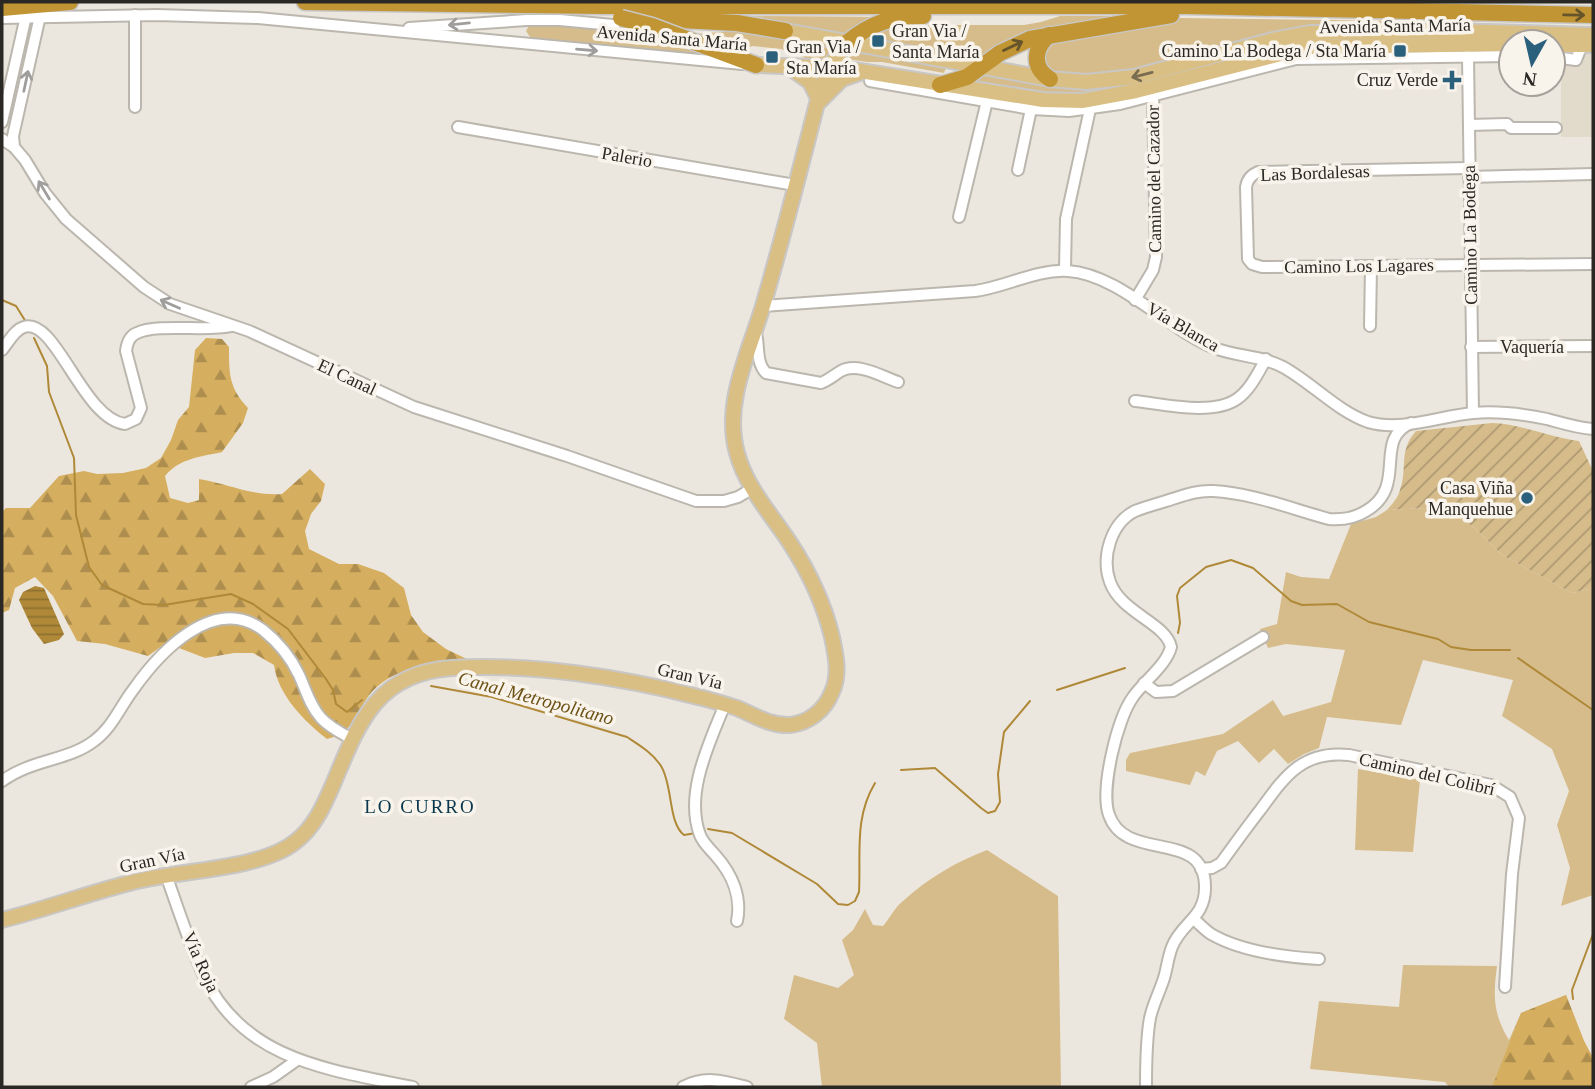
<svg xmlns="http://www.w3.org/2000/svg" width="1595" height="1089" font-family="'Times New Roman',serif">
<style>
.built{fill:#e2dacb}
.green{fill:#d6bc8b}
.forest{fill:url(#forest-firs)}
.garden{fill:url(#garden-furrows)}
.water{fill:url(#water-rules)}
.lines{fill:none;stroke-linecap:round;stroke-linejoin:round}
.stream{stroke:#af8938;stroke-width:2}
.minor-casing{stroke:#bbb7ae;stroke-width:14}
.major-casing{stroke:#c8c7c6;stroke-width:18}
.highway-casing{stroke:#c8c7c6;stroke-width:19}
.minor{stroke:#fff;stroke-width:10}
.major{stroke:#dabf85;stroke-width:14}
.highway{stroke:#c19534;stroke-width:16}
.highway-bridge-casing{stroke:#c8c7c6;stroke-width:19;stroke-linecap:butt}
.highway-bridge{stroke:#c19534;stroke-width:16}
.oneway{stroke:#66542a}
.oneway2{stroke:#9f9e9c}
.oneway3{stroke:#796c50}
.poi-dot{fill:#2b607c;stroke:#f9f4eb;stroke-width:2.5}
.labels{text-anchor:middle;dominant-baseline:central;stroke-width:7;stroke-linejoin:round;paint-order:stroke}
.street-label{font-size:18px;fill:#2a2824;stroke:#f9f4eb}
.poi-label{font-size:18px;fill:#2a2824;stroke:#f9f4eb;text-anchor:end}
.water-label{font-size:19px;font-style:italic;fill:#6c5115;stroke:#f9f4eb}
.neighbourhood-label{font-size:19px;letter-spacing:2px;fill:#0b384d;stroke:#f9f4eb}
</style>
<defs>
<pattern id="forest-firs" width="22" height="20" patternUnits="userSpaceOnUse" patternTransform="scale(1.75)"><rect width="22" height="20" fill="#d5ae5f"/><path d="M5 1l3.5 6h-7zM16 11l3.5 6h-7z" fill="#ad8e4e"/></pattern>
<pattern id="garden-furrows" width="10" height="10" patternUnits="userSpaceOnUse" patternTransform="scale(1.75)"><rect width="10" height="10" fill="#d6bc8b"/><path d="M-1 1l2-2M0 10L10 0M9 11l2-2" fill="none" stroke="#ae9971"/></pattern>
<pattern id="water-rules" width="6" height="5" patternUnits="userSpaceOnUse" patternTransform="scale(1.75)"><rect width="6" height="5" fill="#af8938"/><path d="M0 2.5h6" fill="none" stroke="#8f702f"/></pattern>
</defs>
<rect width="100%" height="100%" fill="#ece7de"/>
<path class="built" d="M1593,53v84h-32v-51l2,-31z"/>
<g class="green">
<path d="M745,16l139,1 -38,20 -101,-18z"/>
<path d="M1060,16h70l-151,46 -114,-26 38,-11h121l17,-3z"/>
<path d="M1179,18l221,3 2,6 -77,1 -219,50 -57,-5 -8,-22 6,-8 114,-24z"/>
<path d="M530,24h31l48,6 40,2 64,27 -69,-10 -112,-9 -6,-9z"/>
<path d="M736,31l104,12 -13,18 -19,-2 -27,-10 -28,-3 -15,4 -45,-16z"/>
<path d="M1350,39l-271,59 -113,-14 18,-12 80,14 228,-44z"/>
<path d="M860,48l87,17 -3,8 -62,-11h-15l-20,-3z"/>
<path d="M1427,508l27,6 21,14 27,27 70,38 21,-5v307l-32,11 9,-38 -13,-43 12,-34 -17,-42 -50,-33 11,-36 -90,-20 -22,65 -74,-8 -8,31 -15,6 -16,10 -14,-15 -15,14 -21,-22 -21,10 -12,25 -9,-5 -6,14 -64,-14v-11l4,-7 93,-19 50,-34 10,16 48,-14 14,-52 -59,-6 -18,4 -8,-19 17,-5 9,-52 15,5 28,2 22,-55 25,-7 11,-7z"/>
<path d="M1358,769l62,11 -7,72 -58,-2z"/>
<path d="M987,850l71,46 3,191h-239l-5,-44 -33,-24 10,-44 44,13 16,-13 -12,-35 11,-10 12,-21 8,16 10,1c7,-8 12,-19 20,-25 25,-23 53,-39 84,-51z"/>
<path d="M1403,965l94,1c-4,30 -4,48 12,74l12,-27 45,-18 18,46 9,17v29h-144l-4,-5 -135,-13 9,-68 80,6z"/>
</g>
<g class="forest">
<path d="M206,338l16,1 7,8c0,27 0,41 19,61l-5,15 -21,29c-22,5 -42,6 -57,24l5,22 18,5 11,-3v-21c31,5 51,17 83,15l28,-25 15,15 -4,17 -10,13 -6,17 4,18 30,15h19l26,9 20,15 7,27 12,17 23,17 25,12c-31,4 -68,3 -93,25 -23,19 -17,44 -51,53 -23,-18 -49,-44 -53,-74l-21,-12h-19l-29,5 -39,-15 -18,13 -43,-12 -28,-3 -24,-45 -18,-19 -20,11 -6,22 -7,3v-101l4,-4h24l29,-32 25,-5 13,3 26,-1 23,-5 15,-10 10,-18 7,-20 11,-13 6,-57z"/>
<path d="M1566,995l18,46 9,17v29h-101l29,-74z"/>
</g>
<path class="garden" d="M1492,423c30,1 57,14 87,18l14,30v117l-21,5 -70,-38 -27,-27 -21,-14 -27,-6 -40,2c5,-6 11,-12 13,-20 8,-23 -2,-39 16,-59z"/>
<path class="water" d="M35,586l9,2 20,46 -5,6 -15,4 -12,-16 -13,-28 4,-8z"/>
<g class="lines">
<g class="stream">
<path d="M2,300l14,6 10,16"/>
<path d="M34,338l13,28 2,26 25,66 2,57 13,52 13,18 41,19 21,1 67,-11 22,10 35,25 38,50 7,11 3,14 11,8 15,-12"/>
<path d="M1178,633l2,-10 -3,-27 3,-8 26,-21 25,-7 22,8 38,33 11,4 35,-1 32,18 69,17 13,8 20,3h39"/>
<path d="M1518,658l75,52"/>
<path d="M431,686l61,11 135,40c12,8 26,16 34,29 12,19 7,57 23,69l12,-2"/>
<path d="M1057,690l68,-22"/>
<path d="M901,770l34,-2 46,40 7,5 7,-2 5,-9 -2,-28 6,-42 26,-31"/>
<path d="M708,829l24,4 85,51 21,20 10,1 7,-4 4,-9c2,-39 -5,-74 16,-109"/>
<path d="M1573,999l-1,-9 21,-56"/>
</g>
<defs>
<g id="minor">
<path d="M135,15v92"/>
<path d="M2,18l155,-3 101,3 484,46"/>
<path d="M409,28l118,-8h33l74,7"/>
<path d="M1468,56l5,357"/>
<path d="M1553,57l23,3 6,-15"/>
<path d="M870,81l161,28 38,2 51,-7 176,-45 215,-3"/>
<path d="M2,122l24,-106"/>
<path d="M1469,125l38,-1 4,4h45"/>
<path d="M458,127l337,58"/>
<path d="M2,139l12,8 11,13 20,33 21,26 78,68 26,17 79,27 165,76 153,49 129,45h28l14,-4 15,-9"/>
<path d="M14,147l-1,-11 27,-120"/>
<path d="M1469,168l-211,4c-7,3 -11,8 -12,15l2,72 4,5 10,3 331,-3"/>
<path d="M1018,170l13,-61"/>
<path d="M1469,177l124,-3"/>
<path d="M959,217l28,-116"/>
<path d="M1065,270l1,-51 24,-110"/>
<path d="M1135,300l18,-30 3,-13 -3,-162"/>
<path d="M763,306l212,-15c31,-4 61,-22 93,-20 50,3 99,57 144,76 23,10 49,8 71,20 29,16 54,44 85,55 33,10 72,-6 105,-9 24,-2 50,1 74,6 15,4 30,9 46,10"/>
<path d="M1370,326l1,-59"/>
<path d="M755,329c5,15 0,33 11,44l55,10c8,-3 13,-8 20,-12 16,-9 40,5 57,11"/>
<path d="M1471,347l122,-1"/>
<path d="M2,350c6,-7 12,-20 22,-23 32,-10 58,91 101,97l11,-5 5,-11 -15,-57c1,-8 3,-15 11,-18 21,-10 69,-1 95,-7"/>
<path d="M1135,401c28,3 78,15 102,-2 13,-9 21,-26 29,-40"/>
<path d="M1144,683l12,9 17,-1 90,-54"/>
<path d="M725,704c-15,38 -41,89 -25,131 3,8 10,14 16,21 16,18 26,41 21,65"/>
<path d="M2,781c30,-22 66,-20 92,-40 18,-13 26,-34 39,-51 26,-37 81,-97 130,-60 15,12 28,28 36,45 7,15 11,31 22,43 8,9 20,15 31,21"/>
<path d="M1201,869l11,-1 9,-5c13,-18 26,-36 40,-54 24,-33 42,-59 88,-54l142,30 19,12 9,21 -7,56 -7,113"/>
<path d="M166,875c12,33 23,69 38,101 40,85 127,94 209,111"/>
<path d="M1194,919c5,5 11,11 17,15 31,18 73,23 108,25"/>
<path d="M251,1087l22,-10 24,-17"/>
<path d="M683,1087c22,-12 41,-6 64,0"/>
<path d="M1146,1087c0,-22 0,-47 4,-69 3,-14 10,-27 14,-40 3,-10 4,-21 8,-31 9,-24 33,-29 33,-59 1,-61 -79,-24 -96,-73 -9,-25 8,-96 24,-118 11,-16 33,-31 38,-50 -5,-24 -50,-34 -61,-65 -9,-25 1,-59 25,-71 10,-4 21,-7 31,-10 16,-5 31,-11 47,-10 39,2 79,18 116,28 13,1 26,-1 37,-8 43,-25 6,-71 45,-88"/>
</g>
<g id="major">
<path d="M785,31l265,48 36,3 48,-5 139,-37 37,-7 140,-2 143,4"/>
<path d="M1553,45h40"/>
<path d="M756,65l85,3 202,32 39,1 54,-10 172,-44 203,-3"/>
<path d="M789,67l21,15 8,16"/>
<path d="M819,102l23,-23 20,-7"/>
<path d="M2,920c44,-11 87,-27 131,-38 46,-12 127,-12 162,-40 20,-15 29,-37 39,-60 25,-60 43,-109 118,-114 79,-5 169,9 246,29 13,3 26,7 39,11 17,7 33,18 53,17 19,-2 35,-15 42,-33 8,-17 4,-36 0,-55 -8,-33 -23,-65 -42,-94 -19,-29 -44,-56 -53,-90 -14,-49 12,-101 26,-147 21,-72 39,-145 58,-218l8,-21 19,-25"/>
</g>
<g id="highway">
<path d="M305,2l298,4h584l406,9"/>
<path d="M2,8l68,-6"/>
<path d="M644,14l18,5 75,4 48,8"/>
<path d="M1049,35c-15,13 -18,32 1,44"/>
<path d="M848,42c23,-19 45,-26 75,-26"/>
<path d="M697,43l59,22"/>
<path d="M940,85l27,-8 33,-24 30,-14 141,-24"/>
</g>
</defs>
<use href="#minor" class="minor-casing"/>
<use href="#major" class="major-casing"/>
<use href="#highway" class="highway-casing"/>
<use href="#minor" class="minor"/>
<use href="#major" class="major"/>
<use href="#highway" class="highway"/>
<defs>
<path id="highway-bridge" d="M621,18l31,8 45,17"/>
</defs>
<use href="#highway-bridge" class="highway-bridge-casing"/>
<use href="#highway-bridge" class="highway-bridge"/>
</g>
<defs><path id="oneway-shaft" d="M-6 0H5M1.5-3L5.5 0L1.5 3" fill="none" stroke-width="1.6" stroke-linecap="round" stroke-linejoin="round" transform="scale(1.75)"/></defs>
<g class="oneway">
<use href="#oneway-shaft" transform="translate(1574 15) rotate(1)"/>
<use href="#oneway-shaft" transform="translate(1013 46) rotate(-25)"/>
</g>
<g class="oneway2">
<use href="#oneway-shaft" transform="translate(459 24) rotate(174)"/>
<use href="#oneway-shaft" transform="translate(587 50) rotate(5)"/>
<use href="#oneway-shaft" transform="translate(26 81) rotate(-78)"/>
<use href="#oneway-shaft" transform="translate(44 190) rotate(-121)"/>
<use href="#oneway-shaft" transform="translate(170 304) rotate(-156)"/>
</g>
<use class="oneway3" href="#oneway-shaft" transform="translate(1142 75) rotate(166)"/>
<g class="poi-dot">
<rect x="871" y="34" width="14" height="14" rx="3.5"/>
<rect x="1393" y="44" width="14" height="14" rx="3.5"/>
<rect x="765" y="50" width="14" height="14" rx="3.5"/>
<path d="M1448.5 69.5h7v7h7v7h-7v7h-7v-7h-7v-7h7z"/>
<circle cx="1527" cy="498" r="7"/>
</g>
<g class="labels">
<g class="street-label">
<text transform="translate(1395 26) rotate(-1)">Avenida Santa María</text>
<text transform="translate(672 38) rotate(5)">Avenida Santa María</text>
<text transform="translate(627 157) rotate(10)">Palerio</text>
<text transform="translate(1315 173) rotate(-2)">Las Bordalesas</text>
<text transform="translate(1154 179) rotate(-91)">Camino del Cazador</text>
<text transform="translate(1470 235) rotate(-91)">Camino La Bodega</text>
<text transform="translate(1359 266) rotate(-1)">Camino Los Lagares</text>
<text transform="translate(1183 327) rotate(30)">Vía Blanca</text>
<text x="1532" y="347">Vaquería</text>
<text transform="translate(347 377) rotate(25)">El Canal</text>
<text transform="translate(690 676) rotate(13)">Gran Vía</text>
<text transform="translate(1427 774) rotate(13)">Camino del Colibrí</text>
<text transform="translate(152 860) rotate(-12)">Gran Vía</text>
<text transform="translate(201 962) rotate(66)">Vía Roja</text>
</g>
<g class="poi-label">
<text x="892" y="31" text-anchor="start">Gran Via /<tspan x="892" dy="21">Santa María</tspan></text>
<text x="786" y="47" text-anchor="start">Gran Via /<tspan x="786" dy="21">Sta María</tspan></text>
<text x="1386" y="51">Camino La Bodega / Sta María</text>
<text x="1438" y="80">Cruz Verde</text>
<text x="1513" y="488">Casa Viña<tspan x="1513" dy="21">Manquehue</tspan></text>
</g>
<g class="water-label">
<text transform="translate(536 698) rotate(15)">Canal Metropolitano</text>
</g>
<g class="neighbourhood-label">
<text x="420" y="806">LO CURRO</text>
</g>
</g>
<rect width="1595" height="1089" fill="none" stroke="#2a2824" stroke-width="7"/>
<g transform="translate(1532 63) rotate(188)"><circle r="33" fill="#f9f4eb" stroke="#a6a29b" stroke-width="2"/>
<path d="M0-5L12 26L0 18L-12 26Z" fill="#2b607c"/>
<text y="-10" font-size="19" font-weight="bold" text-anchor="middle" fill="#2a2824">N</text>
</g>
</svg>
